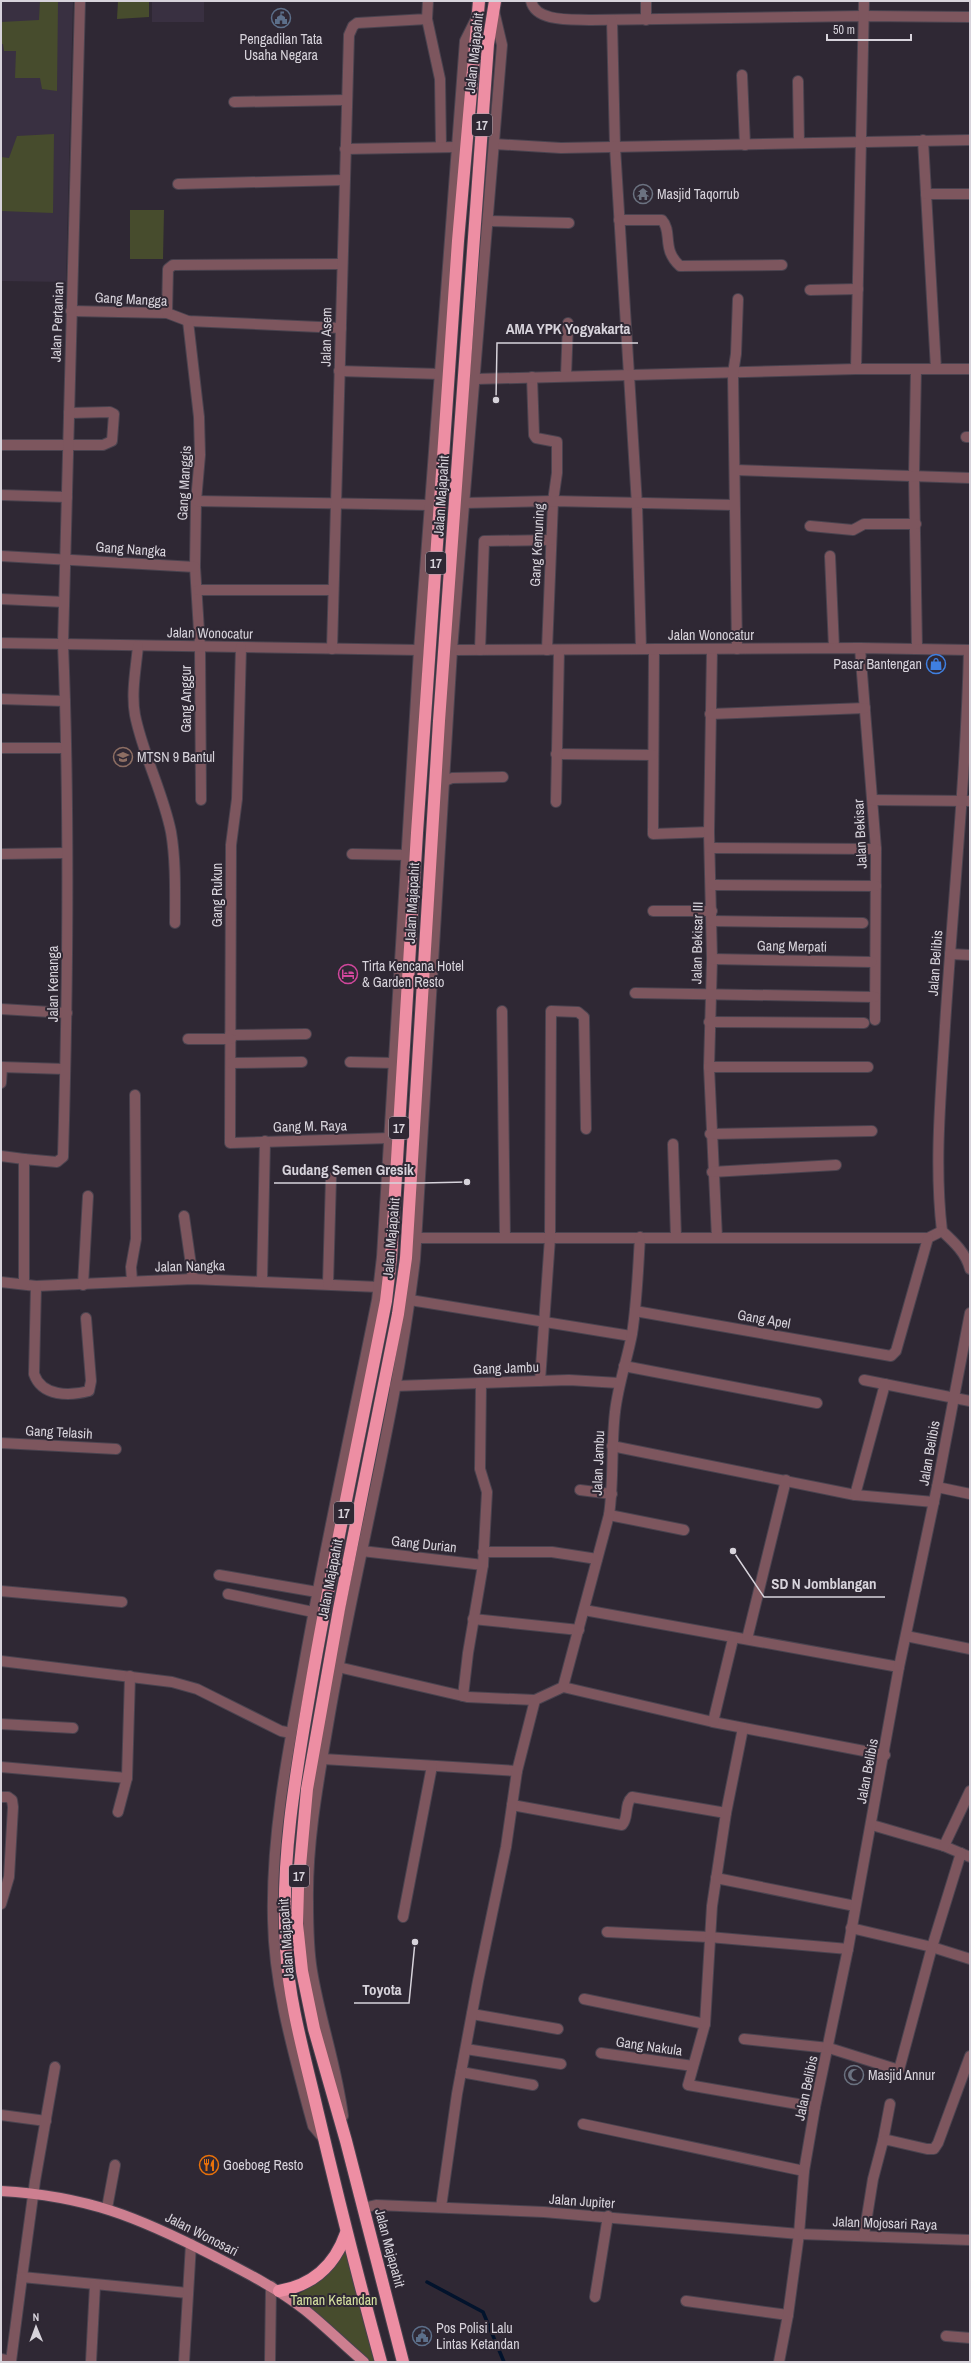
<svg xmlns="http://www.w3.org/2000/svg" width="971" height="2363" font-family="'Archivo Narrow',sans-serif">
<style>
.built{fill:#393041}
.green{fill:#474c2d}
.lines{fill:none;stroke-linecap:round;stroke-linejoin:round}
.stream{stroke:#02132c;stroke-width:3.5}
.minor-casing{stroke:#4a434f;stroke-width:12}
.major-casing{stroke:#4a434f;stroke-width:12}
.highway-casing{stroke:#4a434f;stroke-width:14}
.minor{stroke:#7d565e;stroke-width:10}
.major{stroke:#cd7f90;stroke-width:10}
.highway{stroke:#ed8ea3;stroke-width:12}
.labels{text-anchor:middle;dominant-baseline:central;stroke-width:4;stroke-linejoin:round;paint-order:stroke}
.shield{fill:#2f2834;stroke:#a5a0a9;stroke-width:1}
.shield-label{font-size:13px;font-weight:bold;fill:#d7d3db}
.poi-label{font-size:14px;fill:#d7d3db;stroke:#2f2834;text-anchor:start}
.street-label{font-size:14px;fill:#d7d3db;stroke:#2f2834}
.park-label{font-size:14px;fill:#d5e1a0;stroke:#2f2834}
.leader{fill:none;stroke:#d7d3db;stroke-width:1.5}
.callout-dot{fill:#d7d3db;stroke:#2f2834;stroke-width:1.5}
.callout-label{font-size:15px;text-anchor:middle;font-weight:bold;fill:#d7d3db;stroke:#2f2834;stroke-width:4;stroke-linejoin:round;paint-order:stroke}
</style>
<rect width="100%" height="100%" fill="#2f2834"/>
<g class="built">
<path d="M1,1h72l-7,281 -65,-1z"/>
<rect x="152" y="1" width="52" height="21"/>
</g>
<g class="green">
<path d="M40,1h18l-1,90 -15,-2 -2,-11h-25l1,-27h-12l-1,-7h-2v-22l38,-2z"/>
<path d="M118,1h31v16l-32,2z"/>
<path d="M54,134l-1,79 -52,-2v-54l8,1 8,-22z"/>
<path d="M130,210h34l-1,49h-33z"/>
<path d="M346,2250l30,112h-8l-78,-64c24,-10 41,-28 56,-48z"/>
</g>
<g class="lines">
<path class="stream" d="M427,2282l56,30 21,50"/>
<defs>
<g id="minor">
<path d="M531,1c5,22 43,18 60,19l272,-4 107,1"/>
<path d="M427,19l13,60 1,68"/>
<path d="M612,20l3,127 22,358 4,144"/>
<path d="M646,20v-19"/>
<path d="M742,75l3,70"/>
<path d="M798,81l1,62"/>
<path d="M234,102l112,-2"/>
<path d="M923,140l13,229"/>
<path d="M494,144l67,4 409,-8"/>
<path d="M345,149l112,-2"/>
<path d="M178,184l166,-4"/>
<path d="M926,194h44"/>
<path d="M619,220h43c11,12 -1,29 18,46l102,-1"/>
<path d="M488,221l81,2"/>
<path d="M810,290l48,-1"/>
<path d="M71,311l96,2 21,8 153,7"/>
<path d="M167,313l1,-44 5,-4 169,-1"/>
<path d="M188,321l11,96 1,38 -4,46 -1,66 5,80 1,153"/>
<path d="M856,369l8,-368"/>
<path d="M916,369l-2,106 3,173"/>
<path d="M339,371l101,3"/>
<path d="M566,376l2,-53"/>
<path d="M532,377l2,58 2,3 21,4v31l-4,28 -6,149"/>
<path d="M476,379l380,-10h114"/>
<path d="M966,437h4"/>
<path d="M1,445h102l9,-4 2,-27 -4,-2 -41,1"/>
<path d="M735,470l235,8"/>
<path d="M1,495l66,2"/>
<path d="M196,501l234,4"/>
<path d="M463,503l90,-2 181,4"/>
<path d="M810,526l43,4 11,-6h52"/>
<path d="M1,556l194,11"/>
<path d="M830,556l4,92"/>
<path d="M198,590h135"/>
<path d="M1,599l63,3"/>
<path d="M1,643l418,7"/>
<path d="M138,646c-2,22 -7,47 -3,69 8,40 28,77 36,117 5,29 4,61 4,91"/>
<path d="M241,647l-4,152 -6,46 -1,298 160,-5"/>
<path d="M860,648l16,201 -1,171"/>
<path d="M332,649l17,-614 4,-9 4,-3 70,-4 1,-18"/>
<path d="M654,649l-1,185 56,-2"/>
<path d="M712,649l-3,183 3,127 -3,108 8,171"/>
<path d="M737,649l-4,-276 3,-19 2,-55"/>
<path d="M452,650l408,-2 110,2"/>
<path d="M480,650l4,-109 67,-1"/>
<path d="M969,650c-3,125 -16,251 -24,376 -4,68 -11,137 -3,205 12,11 24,22 28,38"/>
<path d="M1,699l64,2"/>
<path d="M710,714l155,-6"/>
<path d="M1,748h65"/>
<path d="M556,754l97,1"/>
<path d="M445,781l7,-3 51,-1"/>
<path d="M873,800l97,1"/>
<path d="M556,802l3,-152"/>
<path d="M710,848l166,1"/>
<path d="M1,854l66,-1"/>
<path d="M352,854l55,1"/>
<path d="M712,885l164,1"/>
<path d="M653,911h59"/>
<path d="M712,921l151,2"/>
<path d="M950,954l20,1"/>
<path d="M712,959l160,3"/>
<path d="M635,993l240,4"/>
<path d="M1,1009l66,4"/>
<path d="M502,1011l3,227"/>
<path d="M709,1022l155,1"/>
<path d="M230,1035l76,-1"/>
<path d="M188,1039h43"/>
<path d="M350,1062l44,1"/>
<path d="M231,1063l71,-1"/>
<path d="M1,1067l64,2"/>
<path d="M709,1067h159"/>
<path d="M1,1083l1,-16"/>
<path d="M710,1134l162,-3"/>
<path d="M673,1144l3,94"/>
<path d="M1,1156l23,3"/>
<path d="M712,1172l124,-7"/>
<path d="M184,1216l9,63"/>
<path d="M416,1238h512l14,-7"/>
<path d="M132,1281l-1,-14 5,-28 -1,-144"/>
<path d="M262,1281l3,-140"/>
<path d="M1,1282l35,4 157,-7 186,8"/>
<path d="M24,1284v-125l33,3 6,-5c5,-171 7,-342 0,-513l17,-643"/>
<path d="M328,1284l3,-106"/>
<path d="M83,1285l5,-89"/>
<path d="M36,1286l-2,88c8,23 36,22 55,17l2,-10 -5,-63"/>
<path d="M410,1300l221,36"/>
<path d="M635,1311l256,45 5,-5 32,-113"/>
<path d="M624,1366l193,37"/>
<path d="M864,1380l106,21"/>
<path d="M540,1381l10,-143 1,-227 27,1 6,5 2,112"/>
<path d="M395,1386l174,-6 50,3"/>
<path d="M1,1443l115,6"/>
<path d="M612,1446l243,49 79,7"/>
<path d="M937,1487l33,7"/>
<path d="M580,1490l32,4"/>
<path d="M855,1495l30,-111"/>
<path d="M609,1515l75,15"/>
<path d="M362,1551l121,14"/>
<path d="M483,1552h69l45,7"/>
<path d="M219,1575l98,17"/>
<path d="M1,1591l121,11"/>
<path d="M228,1594l85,18"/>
<path d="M584,1610l315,57"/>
<path d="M473,1619l106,11"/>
<path d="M906,1636l64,13"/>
<path d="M747,1639l39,-159"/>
<path d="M1,1661l171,21 25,7 84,42 10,2"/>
<path d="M338,1667l129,30 68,3 28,-13 150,35 172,33"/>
<path d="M563,1687l46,-172c5,-34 2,-69 6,-103 3,-27 12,-52 17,-78 5,-32 6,-65 8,-97"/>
<path d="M463,1696l5,-43 15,-88 4,-73 -7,-23 1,-85"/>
<path d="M713,1722l20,-83"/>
<path d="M1,1724l72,4"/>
<path d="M323,1759l194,12"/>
<path d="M1,1767l126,11"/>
<path d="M1,1797h7l4,3 1,7 -4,70 -8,27"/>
<path d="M512,1805l110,20c7,-7 2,-21 10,-28l94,16"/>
<path d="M118,1812l9,-34 3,-102"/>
<path d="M872,1825l72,21 26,11"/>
<path d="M944,1846l26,-55"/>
<path d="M716,1878l139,28"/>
<path d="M403,1917l29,-151"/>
<path d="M851,1928l81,19 38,12"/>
<path d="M607,1932l102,5 139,12"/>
<path d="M584,1999l121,25 -17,61 127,22"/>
<path d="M472,2014l86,15"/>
<path d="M705,2024l7,-118 14,-93 17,-85"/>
<path d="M744,2039l85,9 70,22 33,-123 29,-94"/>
<path d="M466,2049l95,15"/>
<path d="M601,2053l92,13"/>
<path d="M461,2072l72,13"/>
<path d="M1,2115l45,6"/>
<path d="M343,2116c-6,-49 -23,-96 -31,-145 -4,-23 -4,-47 -4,-70 -1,-61 11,-123 21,-182 26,-154 68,-305 86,-460l37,-609 50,-605 -8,-34"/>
<path d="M583,2124l221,47"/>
<path d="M323,2138l-10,-12 -3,-11c-17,-64 -36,-129 -37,-195 -2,-82 14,-165 29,-244 22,-126 50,-251 75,-376l5,-43 37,-607 38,-503 8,-106 12,-24"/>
<path d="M883,2141l7,-37"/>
<path d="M441,2207l16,-113 21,-113 28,-134 11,-76 18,-71"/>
<path d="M107,2208l8,-43"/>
<path d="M363,2208l13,-3 168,7 255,22 171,6"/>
<path d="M864,2235l9,-56 10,-38 5,-1 39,9h7l4,-6 32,-87"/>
<path d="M22,2277l13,-96 20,-114"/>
<path d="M595,2297l13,-81"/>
<path d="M686,2301l102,14"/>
<path d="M946,2336l24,2"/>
<path d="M1,2359l10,2"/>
<path d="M11,2361l11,-84 166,16"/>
<path d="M91,2362l4,-77"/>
<path d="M184,2362l7,-118"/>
<path d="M270,2362l1,-76"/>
<path d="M779,2362l9,-47 11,-81 5,-63 11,-64 33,-158 51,-282 38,-180 33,-174"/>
</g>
<path id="major" d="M1,2191c86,5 137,26 213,65 31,16 63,32 91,54 20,16 39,35 59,52"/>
<g id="highway">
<path d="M279,2291c35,-6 56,-26 67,-58"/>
<path d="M381,2362c-23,-84 -44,-168 -64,-253 -12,-52 -28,-106 -31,-160 -6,-89 10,-177 25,-264 22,-128 50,-256 75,-384l5,-43 26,-425 41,-592 21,-240"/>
<path d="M403,2362l-57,-221 -32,-112 -12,-58 -5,-47 1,-36 9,-99 32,-180 59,-295 8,-56 33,-537 49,-677 7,-43"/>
</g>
</defs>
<use href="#minor" class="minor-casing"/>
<use href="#major" class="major-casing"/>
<use href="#highway" class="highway-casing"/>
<use href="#minor" class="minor"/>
<use href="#major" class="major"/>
<use href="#highway" class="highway"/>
</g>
<defs>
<symbol id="civic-ring" viewBox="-11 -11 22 22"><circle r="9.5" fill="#2f2834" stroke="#5c6f8a" stroke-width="1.5"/><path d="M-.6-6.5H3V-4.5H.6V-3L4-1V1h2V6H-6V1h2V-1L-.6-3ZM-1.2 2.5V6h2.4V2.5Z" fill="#5c6f8a"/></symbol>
<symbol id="temple-ring" viewBox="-11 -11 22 22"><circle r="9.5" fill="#2f2834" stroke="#6b7280" stroke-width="1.5"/><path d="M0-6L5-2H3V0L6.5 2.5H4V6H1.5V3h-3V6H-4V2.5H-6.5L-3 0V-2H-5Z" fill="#6b7280"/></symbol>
<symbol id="shop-ring" viewBox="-11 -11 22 22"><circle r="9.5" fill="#2f2834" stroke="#3f7fe0" stroke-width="1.5"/><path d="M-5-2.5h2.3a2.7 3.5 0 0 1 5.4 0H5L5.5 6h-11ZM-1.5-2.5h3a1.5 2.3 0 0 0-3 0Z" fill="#3f7fe0"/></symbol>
<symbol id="school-ring" viewBox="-11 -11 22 22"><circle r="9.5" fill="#2f2834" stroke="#8d6e63" stroke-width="1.5"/><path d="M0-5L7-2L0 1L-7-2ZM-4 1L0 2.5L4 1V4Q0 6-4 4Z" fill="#8d6e63"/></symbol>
<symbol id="hotel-ring" viewBox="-11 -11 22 22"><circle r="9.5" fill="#2f2834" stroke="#d1479c" stroke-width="1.5"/><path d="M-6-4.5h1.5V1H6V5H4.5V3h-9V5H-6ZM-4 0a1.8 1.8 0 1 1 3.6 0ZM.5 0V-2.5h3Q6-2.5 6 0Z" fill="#d1479c"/></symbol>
<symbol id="mosque-ring" viewBox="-11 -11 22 22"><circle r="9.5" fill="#2f2834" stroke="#6b7280" stroke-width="1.5"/><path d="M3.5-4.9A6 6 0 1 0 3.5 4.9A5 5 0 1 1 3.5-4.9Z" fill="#6b7280"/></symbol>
<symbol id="restaurant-ring" viewBox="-11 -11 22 22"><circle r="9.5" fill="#2f2834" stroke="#e8710a" stroke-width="1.5"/><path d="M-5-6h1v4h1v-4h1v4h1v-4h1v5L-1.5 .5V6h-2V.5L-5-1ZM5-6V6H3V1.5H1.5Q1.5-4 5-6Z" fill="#e8710a"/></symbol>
</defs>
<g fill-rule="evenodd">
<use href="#civic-ring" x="270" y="7" width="22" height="22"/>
<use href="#temple-ring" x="632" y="183" width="22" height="22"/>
<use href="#shop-ring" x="925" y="653" width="22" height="22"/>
<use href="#school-ring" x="112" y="746" width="22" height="22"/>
<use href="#hotel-ring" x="337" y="963" width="22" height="22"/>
<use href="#mosque-ring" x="843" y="2064" width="22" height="22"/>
<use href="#restaurant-ring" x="198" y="2154" width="22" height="22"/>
<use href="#civic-ring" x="411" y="2325" width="22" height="22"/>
</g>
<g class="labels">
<g class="shield">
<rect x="472" y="114" width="20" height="22" rx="3"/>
<rect x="426" y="552" width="20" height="22" rx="3"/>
<rect x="389" y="1117" width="20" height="22" rx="3"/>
<rect x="334" y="1502" width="20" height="22" rx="3"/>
<rect x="289" y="1865" width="20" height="22" rx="3"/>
</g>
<g class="shield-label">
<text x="482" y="125">17</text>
<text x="436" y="563">17</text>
<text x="399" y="1128">17</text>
<text x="344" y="1513">17</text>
<text x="299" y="1876">17</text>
</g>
<g class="poi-label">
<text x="281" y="39" text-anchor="middle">Pengadilan Tata<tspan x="281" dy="16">Usaha Negara</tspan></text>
<text x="657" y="194">Masjid Taqorrub</text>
<text x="922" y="664" text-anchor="end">Pasar Bantengan</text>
<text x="137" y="757">MTSN 9 Bantul</text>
<text x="362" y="966">Tirta Kencana Hotel<tspan x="362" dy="16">&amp; Garden Resto</tspan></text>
<text x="868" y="2075">Masjid Annur</text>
<text x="223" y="2165">Goeboeg Resto</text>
<text x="436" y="2328">Pos Polisi Lalu<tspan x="436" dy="16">Lintas Ketandan</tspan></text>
</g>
<g class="street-label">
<text transform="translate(474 53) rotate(-84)">Jalan Majapahit</text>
<text transform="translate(131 299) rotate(3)">Gang Mangga</text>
<text transform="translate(57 322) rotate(-88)">Jalan Pertanian</text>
<text transform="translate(326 337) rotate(-89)">Jalan Asem</text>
<text transform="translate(184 483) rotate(-87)">Gang Manggis</text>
<text transform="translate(441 496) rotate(-86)">Jalan Majapahit</text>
<text transform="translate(537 545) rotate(-87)">Gang Kemuning</text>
<text transform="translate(131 549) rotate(4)">Gang Nangka</text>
<text transform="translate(210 633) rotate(1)">Jalan Wonocatur</text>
<text x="711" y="635">Jalan Wonocatur</text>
<text transform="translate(186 699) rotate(-90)">Gang Anggur</text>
<text transform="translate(860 834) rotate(-93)">Jalan Bekisar</text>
<text transform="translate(217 895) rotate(-90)">Gang Rukun</text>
<text transform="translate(412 903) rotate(-87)">Jalan Majapahit</text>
<text transform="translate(697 943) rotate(-89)">Jalan Bekisar III</text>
<text transform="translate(792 946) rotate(1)">Gang Merpati</text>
<text transform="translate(935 963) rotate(-86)">Jalan Belibis</text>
<text transform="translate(53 984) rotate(-90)">Jalan Kenanga</text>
<text transform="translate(310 1126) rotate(-1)">Gang M. Raya</text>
<text transform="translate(391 1238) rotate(-85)">Jalan Majapahit</text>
<text transform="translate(190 1266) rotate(-1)">Jalan Nangka</text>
<text transform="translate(764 1319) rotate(10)">Gang Apel</text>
<text transform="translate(506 1368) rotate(-2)">Gang Jambu</text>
<text transform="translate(59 1432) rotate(3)">Gang Telasih</text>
<text transform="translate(929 1453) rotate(-80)">Jalan Belibis</text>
<text transform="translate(598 1463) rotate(-88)">Jalan Jambu</text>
<text transform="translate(424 1544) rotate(6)">Gang Durian</text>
<text transform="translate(330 1579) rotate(-79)">Jalan Majapahit</text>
<text transform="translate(867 1771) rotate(-79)">Jalan Belibis</text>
<text transform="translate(286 1939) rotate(-94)">Jalan Majapahit</text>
<text transform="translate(649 2046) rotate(8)">Gang Nakula</text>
<text transform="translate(806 2088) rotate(-78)">Jalan Belibis</text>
<text transform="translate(582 2201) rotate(4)">Jalan Jupiter</text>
<text transform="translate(885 2223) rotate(2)">Jalan Mojosari Raya</text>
<text transform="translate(202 2234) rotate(27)">Jalan Wonosari</text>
<text transform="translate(390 2248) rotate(75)">Jalan Majapahit</text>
</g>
<g class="park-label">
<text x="334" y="2300">Taman Ketandan</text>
</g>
</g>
<path class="leader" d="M496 400L497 343H638M467 1182L422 1183H274M733 1551L764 1597H885M415 1942L409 2003H354"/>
<g class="callout-dot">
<circle cx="496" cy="400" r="4"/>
<circle cx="467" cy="1182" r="4"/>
<circle cx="733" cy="1551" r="4"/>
<circle cx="415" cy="1942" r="4"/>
</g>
<g class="callout-label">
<text x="568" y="334">AMA YPK Yogyakarta</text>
<text x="348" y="1175">Gudang Semen Gresik</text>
<text x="824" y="1589">SD N Jomblangan</text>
<text x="382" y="1995">Toyota</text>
</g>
<rect width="971" height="2363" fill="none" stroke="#d7d3db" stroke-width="4"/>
<g transform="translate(36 2327) rotate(359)" stroke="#2f2834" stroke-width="3" paint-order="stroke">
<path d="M0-3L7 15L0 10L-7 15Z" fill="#d7d3db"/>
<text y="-6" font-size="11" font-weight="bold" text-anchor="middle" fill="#d7d3db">N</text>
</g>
<path d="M827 34v6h84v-6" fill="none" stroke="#d7d3db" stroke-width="2"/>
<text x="833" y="34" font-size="12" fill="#d7d3db" stroke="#2f2834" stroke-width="3" paint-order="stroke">50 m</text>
</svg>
